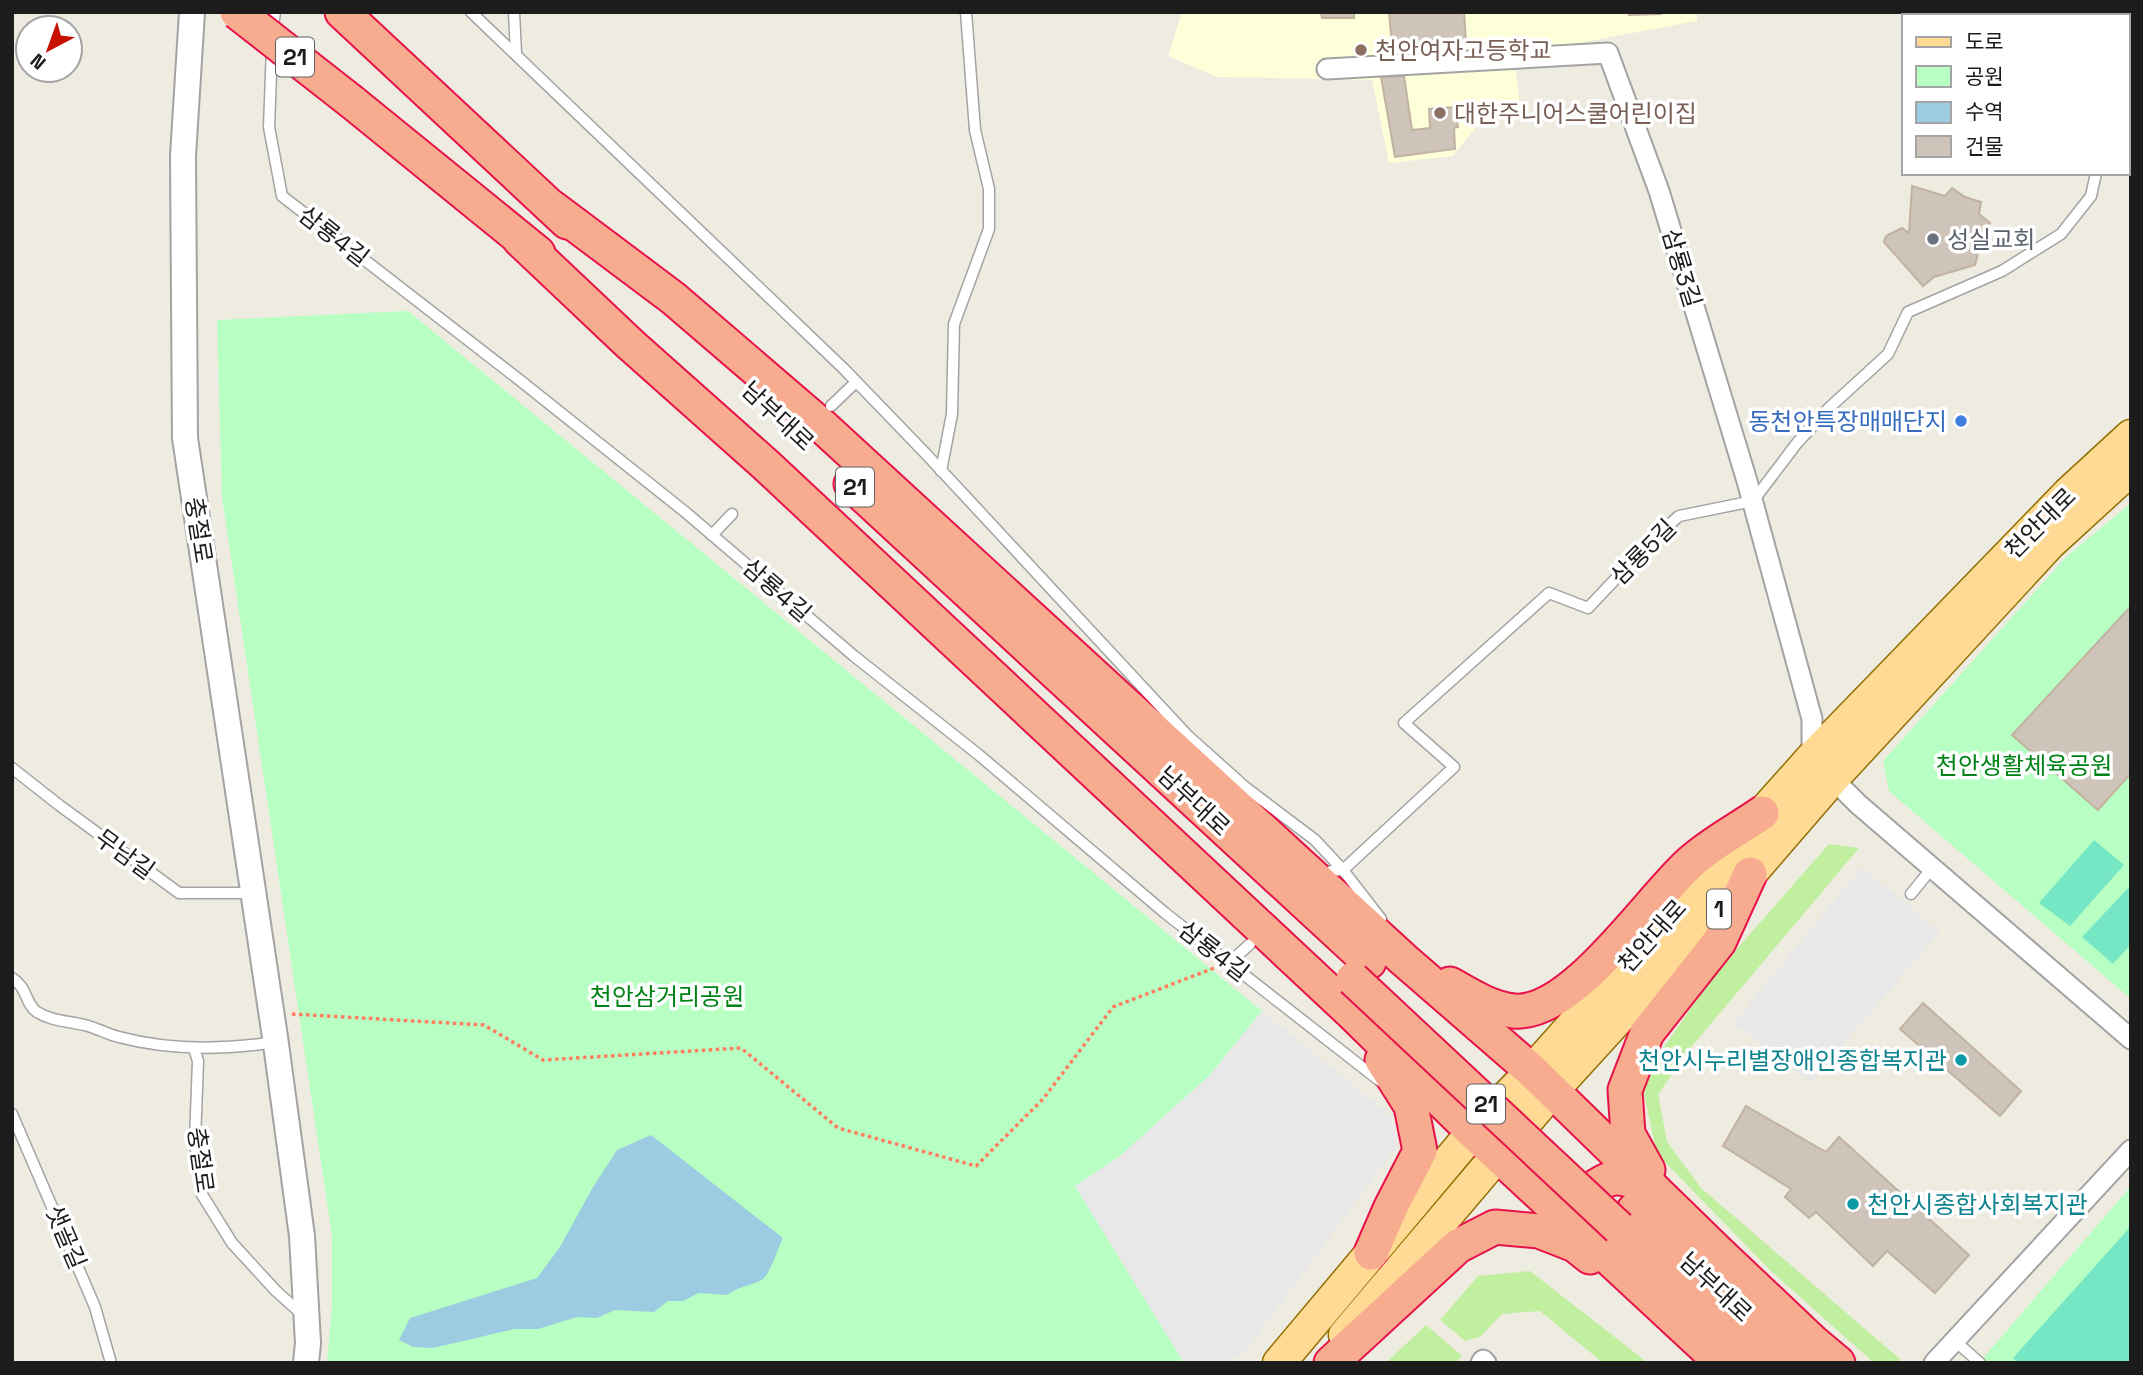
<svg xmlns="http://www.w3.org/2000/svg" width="2143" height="1375" font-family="'Space Grotesk','Noto Sans KR',sans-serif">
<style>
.education{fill:#fcffd8}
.grass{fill:#c0ef9f}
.park{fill:#b7ffc2}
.pitch{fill:#75e7c4}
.parking{fill:#e8e8e8}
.water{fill:#9bcce1}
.building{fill:#cfc4b9;stroke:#c1b2a1;stroke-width:2}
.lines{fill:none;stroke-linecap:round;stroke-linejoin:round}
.service-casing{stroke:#a3a3a3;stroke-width:13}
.minor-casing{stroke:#a3a3a3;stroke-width:23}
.tertiary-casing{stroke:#a3a3a3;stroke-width:28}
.primary-casing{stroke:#936f00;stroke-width:35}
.trunk-casing{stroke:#e7124a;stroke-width:37}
.path{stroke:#ff7e60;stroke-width:3.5;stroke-dasharray:3.5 3.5;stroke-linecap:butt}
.service{stroke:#fff;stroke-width:10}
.minor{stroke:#fff;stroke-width:19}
.tertiary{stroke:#fff;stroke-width:24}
.primary{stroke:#ffda94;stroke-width:32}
.trunk{stroke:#f7ac8f;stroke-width:33}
.trunk-bridge-casing{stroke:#e7124a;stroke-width:37;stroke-linecap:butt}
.trunk-bridge{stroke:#f7ac8f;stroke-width:33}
.education-dot{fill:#8d6e63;stroke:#fff;stroke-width:2.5}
.worship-dot{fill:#6b7280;stroke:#fff;stroke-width:2.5}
.shop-dot{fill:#3f7fe0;stroke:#fff;stroke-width:2.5}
.culture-dot{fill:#0f9aa8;stroke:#fff;stroke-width:2.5}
.labels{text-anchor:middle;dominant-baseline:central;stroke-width:7;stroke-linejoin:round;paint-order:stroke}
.shield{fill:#fff;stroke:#606060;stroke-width:2}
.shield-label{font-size:23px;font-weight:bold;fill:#1c1c1c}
.education-label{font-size:24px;fill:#785e54;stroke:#fff;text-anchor:start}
.street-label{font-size:24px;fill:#1c1c1c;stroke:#fff}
.worship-label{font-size:24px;fill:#5b616d;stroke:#fff;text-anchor:start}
.shop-label{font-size:24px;fill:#366cbe;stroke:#fff;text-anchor:end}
.park-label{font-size:24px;fill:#008316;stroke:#fff}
.culture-label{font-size:24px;fill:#0d838f;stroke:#fff;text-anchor:end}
</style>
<rect width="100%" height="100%" fill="#eeebe0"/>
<path class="education" d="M1182,12h515v9l-129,24 -53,19 5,41 -39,16 -28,35 -64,7 -17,-83 -155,-3 -49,-21z"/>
<g class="grass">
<path d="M1829,844l30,4 -166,197 -35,49 9,48 34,46 199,171 -3,4h-23l-104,-93 -113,-116 -16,-74 73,-105z"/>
<path d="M1530,1271l118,92h-45l-63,-52 -38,3 -22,23 -15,4 -25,-21 38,-44z"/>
<path d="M1426,1325l36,31 -6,7h-70z"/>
</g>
<g class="park">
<path d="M408,311l854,700 -53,65 -89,80 -45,30 109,177h-857l5,-56v-71l-110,-739 -5,-177z"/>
<path d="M2131,503v496l-242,-208 -6,-30 183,-204z"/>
<path d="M2131,1186v177h-152z"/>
</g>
<g class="pitch">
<path d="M2094,840l30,25 -54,61 -31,-23z"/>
<path d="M2131,885v59l-18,20 -31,-27z"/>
<path d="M2131,1226v137h-113l-5,-5z"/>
</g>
<g class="parking">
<path d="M1862,867l78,65 -130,151 -76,-60z"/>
<path d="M1262,1011l130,106 5,29 -150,203 -22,14h-41l-109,-177 45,-30 89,-80z"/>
</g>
<path class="water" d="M651,1135l132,103c-5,10 -13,36 -20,41 -10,7 -23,6 -36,16l-28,-2 -16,8h-15l-14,11 -39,-2 -18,8 -20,-1 -39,12h-24l-81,19 -20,-1 -14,-7 11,-22 127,-40 23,-31 33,-60 24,-37z"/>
<g class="building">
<path d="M1321,12h33v6h-32z"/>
<path d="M1389,12h75l2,29 -74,5z"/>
<path d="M1629,12h31l1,2 -32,1z"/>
<path d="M1404,76l8,54 18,-2 -1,-19 26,-2 3,20 -4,1 1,21 -60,8 -14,-80z"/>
<path d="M1912,186l33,10 7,-8 13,9 16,5 -2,12 11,9 -7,11 -8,31 -41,12 -11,9 -39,-44 2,-6 16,-8 7,5z"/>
<path d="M2131,606v167l-33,37 -86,-75z"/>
<path d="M1923,1003l98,88 -21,25 -100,-87z"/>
<path d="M1746,1106l80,46 13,-15 130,118 -34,38 -48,-42 -14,15 -57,-54 -7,6 -24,-21 6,-8 -68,-43z"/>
</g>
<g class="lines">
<defs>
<g id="service">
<path d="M471,12l373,357 83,86 260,280 58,52 70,53 28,30 38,49"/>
<path d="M514,12l2,42"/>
<path d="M2113,12l1,4"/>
<path d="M272,33l3,-21"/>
<path d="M2127,46v2"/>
<path d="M272,48l-3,79 13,69 235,182 167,133 170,145 125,99 186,158 215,168"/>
<path d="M831,406l25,-24"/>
<path d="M941,471l11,-57 2,-90 35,-95v-40l-14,-59 -9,-118"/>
<path d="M712,535l20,-21"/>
<path d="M12,768l47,37 120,88h74"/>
<path d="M1331,871l12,-1 111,-103 -50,-44 145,-130 39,15 68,-72 23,-20 74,-15 44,-58 33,-36 58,-53 20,-42 94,-41 59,-37 30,-38 5,-23"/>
<path d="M1911,894l21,-26"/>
<path d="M1229,963l21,-19"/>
<path d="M12,978c16,10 13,26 25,34 16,10 34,9 51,14 11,3 21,9 31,11 52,14 104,13 157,5"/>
<path d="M194,1048l4,13 -3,79 6,53 31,50 44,48 28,25"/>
<path d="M12,1114l83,193 16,56"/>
<path d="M1954,1340l26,23"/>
</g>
<g id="minor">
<path d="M1327,69l281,-16 51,138 88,290 65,238v39l46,46 273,235"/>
<path d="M1481,1363l2,-3 3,3"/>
<path d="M1934,1363l197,-213"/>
</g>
<path id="tertiary" d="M192,12l-9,144 2,282 90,599 27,199 6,107 -2,20"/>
<g id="primary">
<path d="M1345,1335l207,-244 198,-217 82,-95 218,-236 81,-74"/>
<path d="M1279,1363l194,-231 59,-61 280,-313 257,-265 62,-57"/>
</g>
<g id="trunk">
<path d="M342,12l225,210"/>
<path d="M352,102l186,151"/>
<path d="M553,208l120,90 148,127 582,534 129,112 186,181 95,90 25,21"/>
<path d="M520,240l110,104 136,121 587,549 120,118 249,231"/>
<path d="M851,484l518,478"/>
<path d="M1450,984c19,11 42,25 64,27 59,5 135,-112 177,-149 21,-19 48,-33 71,-49"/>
<path d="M1648,1170l-20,-36 -3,-44 22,-57 72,-91 31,-68"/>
<path d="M1634,1210l163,153"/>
<path d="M1584,1225c-2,-7 -3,-16 -1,-23 5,-12 23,-25 36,-24 11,1 22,6 33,10"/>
<path d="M1619,1228l144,135"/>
<path d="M1371,1253l20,-46 29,-56 -9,-45 -29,-46"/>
<path d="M1331,1363l127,-117 37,-19 44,4 36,14 15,12"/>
</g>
</defs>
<use href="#service" class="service-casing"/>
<use href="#minor" class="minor-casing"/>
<use href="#tertiary" class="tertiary-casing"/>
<use href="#primary" class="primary-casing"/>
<use href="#trunk" class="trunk-casing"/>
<path class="path" d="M292,1014l192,11 59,35 198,-12 97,80 138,38 67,-67 70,-92 101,-39"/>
<use href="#service" class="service"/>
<use href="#minor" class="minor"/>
<use href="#tertiary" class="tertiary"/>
<use href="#primary" class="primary"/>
<use href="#trunk" class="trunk"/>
<defs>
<g id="trunk-bridge">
<path d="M237,12l115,90"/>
<path d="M1353,979l266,249"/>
</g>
</defs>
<use href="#trunk-bridge" class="trunk-bridge-casing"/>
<use href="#trunk-bridge" class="trunk-bridge"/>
</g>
<g class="education-dot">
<circle cx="1361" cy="50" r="7"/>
<circle cx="1440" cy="113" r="7"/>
</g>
<circle class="worship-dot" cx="1933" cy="239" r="7"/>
<circle class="shop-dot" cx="1961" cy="421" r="7"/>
<g class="culture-dot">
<circle cx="1961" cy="1060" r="7"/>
<circle cx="1853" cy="1204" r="7"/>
</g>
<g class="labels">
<g class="shield">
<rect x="276" y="37.5" width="38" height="39" rx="5"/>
<rect x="836" y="467.5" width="38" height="39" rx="5"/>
<rect x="1707" y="889.5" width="24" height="39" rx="5"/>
<rect x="1467" y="1084.5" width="38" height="39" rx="5"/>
</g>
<g class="shield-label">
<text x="295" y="57">21</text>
<text x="855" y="487">21</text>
<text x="1719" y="909">1</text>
<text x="1486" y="1104">21</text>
</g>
<g class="education-label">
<text x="1375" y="50">천안여자고등학교</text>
<text x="1454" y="113">대한주니어스쿨어린이집</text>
</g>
<g class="street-label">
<text transform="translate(334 236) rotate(38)">삼룡4길</text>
<text transform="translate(1682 268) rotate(73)">삼룡3길</text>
<text transform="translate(778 416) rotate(43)">남부대로</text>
<text transform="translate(2040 523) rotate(-45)">천안대로</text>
<text transform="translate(199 530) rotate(81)">충절로</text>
<text transform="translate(1643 552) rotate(-45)">삼룡5길</text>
<text transform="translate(777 590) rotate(41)">삼룡4길</text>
<text transform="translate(1194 801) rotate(43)">남부대로</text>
<text transform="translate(125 854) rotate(36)">무남길</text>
<text transform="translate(1652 936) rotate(-48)">천안대로</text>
<text transform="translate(1214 951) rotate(38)">삼룡4길</text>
<text transform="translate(201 1160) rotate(82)">충절로</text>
<text transform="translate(66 1237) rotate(67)">샛골길</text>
<text transform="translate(1716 1287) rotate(43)">남부대로</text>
</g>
<g class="worship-label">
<text x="1947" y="239">성실교회</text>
</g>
<g class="shop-label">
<text x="1947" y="421">동천안특장매매단지</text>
</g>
<g class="park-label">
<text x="2024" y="765">천안생활체육공원</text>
<text x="667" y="996">천안삼거리공원</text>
</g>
<g class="culture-label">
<text x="1947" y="1060">천안시누리별장애인종합복지관</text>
<text x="1867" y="1204" text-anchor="start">천안시종합사회복지관</text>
</g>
</g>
<rect width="2143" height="1375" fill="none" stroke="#1c1c1c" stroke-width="28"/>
<rect x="1902" y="14" width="228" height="161" fill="#ffffff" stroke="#a4a4a4" stroke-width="2"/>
<rect x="1916" y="37" width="35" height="10" fill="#ffda94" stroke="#a4a4a4" stroke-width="2"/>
<text x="1965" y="49" font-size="21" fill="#1c1c1c">도로</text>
<rect x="1916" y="66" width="35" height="21" fill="#b7ffc2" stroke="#a4a4a4" stroke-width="2"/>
<text x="1965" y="84" font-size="21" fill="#1c1c1c">공원</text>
<rect x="1916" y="102" width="35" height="21" fill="#9bcce1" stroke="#a4a4a4" stroke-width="2"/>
<text x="1965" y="119" font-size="21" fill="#1c1c1c">수역</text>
<rect x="1916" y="136" width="35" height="21" fill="#cfc4b9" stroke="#a4a4a4" stroke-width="2"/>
<text x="1965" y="154" font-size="21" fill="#1c1c1c">건물</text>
<g transform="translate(49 49) rotate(221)"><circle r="33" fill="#ffffff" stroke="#a4a4a4" stroke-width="2"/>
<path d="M0-5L12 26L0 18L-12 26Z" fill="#c71000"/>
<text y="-10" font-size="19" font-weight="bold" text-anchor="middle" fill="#1c1c1c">N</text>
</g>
</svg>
